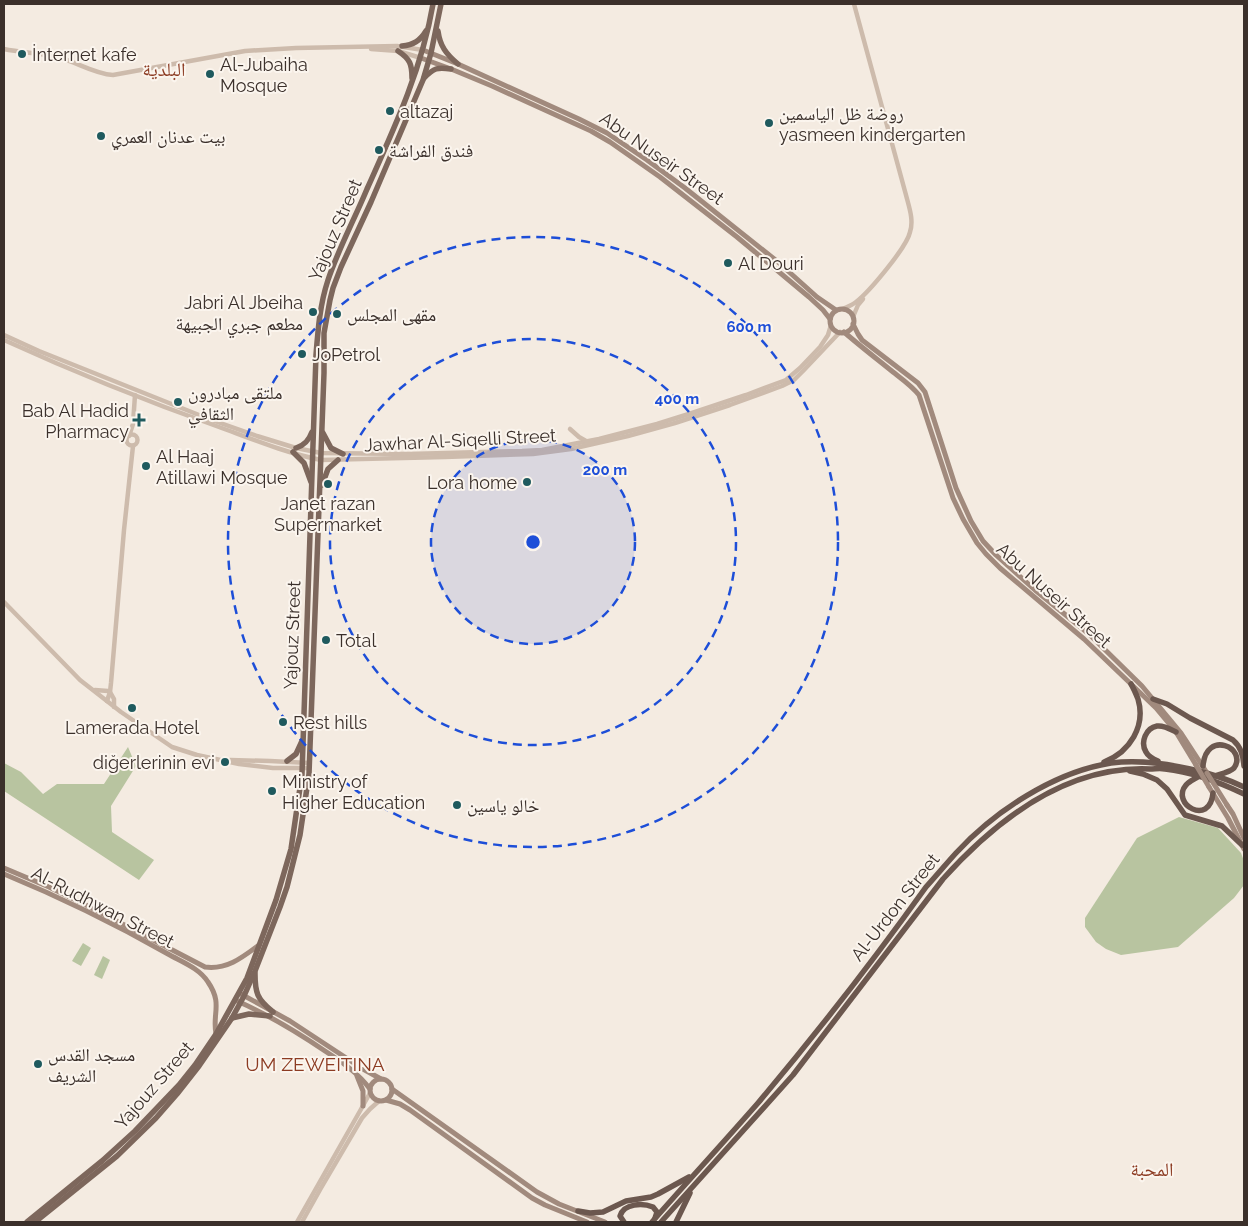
<svg xmlns="http://www.w3.org/2000/svg" width="1248" height="1226" font-family="Raleway,'Noto Naskh Arabic',sans-serif">
<style>
.green{fill:#b8c4a0}
.lines{fill:none;stroke-linecap:round;stroke-linejoin:round}
.tertiary{stroke:#cdbbac;stroke-width:4.5}
.secondary{stroke:#a18a7d;stroke-width:5}
.primary{stroke:#7d675c;stroke-width:5.5}
.trunk{stroke:#6c584f;stroke-width:5.5}
.secondary-bridge{stroke:#a18a7d;stroke-width:5}
.ring{fill:none;stroke:#1d4ed8;stroke-width:2.5;stroke-dasharray:9 6}
.poi-dot{fill:#1f5a5e;stroke:#fbf5ee;stroke-width:2}
.labels{text-anchor:middle;dominant-baseline:central;stroke-width:4;stroke-linejoin:round;paint-order:stroke}
.poi-label{font-size:18px;fill:#3b302b;stroke:#fbf5ee;text-anchor:start}
.street-label{font-size:18px;fill:#3b302b;stroke:#fbf5ee}
.neighbourhood-label{font-size:19px;fill:#8c3b22;stroke:#fbf5ee}
.centre{fill:#1d4ed8;stroke:#fbf5ee;stroke-width:2.5}
.ring-label{font-size:15px;text-anchor:middle;font-weight:bold;fill:#1d4ed8;stroke:#fbf5ee;stroke-width:4;stroke-linejoin:round;paint-order:stroke}
</style>
<rect width="100%" height="100%" fill="#f4ebe1"/>
<g class="green">
<path d="M128,747l8,19 -25,40 1,26 42,28 -15,20 -135,-89v-28l17,9 22,22 14,-10h47z"/>
<path d="M1179,817l39,11 23,25 3,8v24l-10,13 -56,49 -57,8 -15,-6 -10,-7 -11,-15v-9l52,-80z"/>
<path d="M83,943l8,5 -10,18 -9,-5z"/>
<path d="M103,956l7,4 -8,19 -8,-4z"/>
</g>
<g class="lines">
<g class="tertiary">
<path d="M4,49c19,4 39,4 57,9 17,5 34,16 52,17l132,-24 51,-3 101,-2 26,4"/>
<path d="M371,49l27,2 23,7"/>
<path d="M843,309c4,-2 9,-4 13,-7 13,-10 51,-55 54,-70 4,-12 -1,-25 -4,-37l-52,-191"/>
<path d="M853,317l5,-12 5,-6"/>
<path d="M4,335l35,16 170,68 48,17 39,12 25,5 88,1 113,-3 20,-1 57,-11 58,-15 35,-11 54,-18 40,-15 14,-12 20,-21 8,-12 3,-10"/>
<path d="M4,340c70,32 142,61 215,87 33,12 67,26 102,33l124,-3 88,-3 38,-5 57,-13 47,-13 55,-18 52,-19 12,-6 9,-9 37,-39"/>
<path d="M570,429l9,8 7,4"/>
<circle cx="132" cy="440" r="5.5"/>
<path d="M129,436l4,-12 2,-29"/>
<path d="M4,602l76,78 41,32 51,35 25,8 42,9 34,4h36"/>
<path d="M95,690l13,1"/>
<path d="M110,692l4,7v8"/>
<path d="M107,701l3,-9 1,-9 13,-153 9,-84"/>
<path d="M230,760l40,1 39,2"/>
<path d="M297,1222l63,-111 10,-18"/>
<path d="M302,1222l19,-34 41,-70 8,-9 9,-8"/>
</g>
<g class="secondary">
<path d="M423,50l35,14 121,55 28,14 40,27 38,28 93,74 39,35 19,13"/>
<path d="M421,58l30,11 41,17 99,45 19,11 50,35 77,60 72,60 14,13 7,9"/>
<circle cx="842" cy="321" r="12"/>
<path d="M853,324l5,10 4,6 56,43 7,9 31,96 15,33 12,20 13,14 39,35 54,44 53,52 39,47 26,40"/>
<path d="M844,332c16,14 33,27 49,40 9,7 19,14 26,23l34,103 10,21 14,24 9,11 14,14 84,71 72,69 20,24 20,33"/>
<path d="M1209,787l19,31 16,31"/>
<path d="M1227,805l6,9 11,24"/>
<path d="M4,868l45,19 35,17 121,63c22,3 38,-10 54,-22"/>
<path d="M4,874c56,23 111,50 164,80 14,8 31,14 40,28 15,22 4,31 8,52"/>
<path d="M241,994l49,27 73,48 18,10"/>
<path d="M237,1001c32,14 60,31 88,50 17,11 33,22 45,38"/>
<path d="M357,1076l6,15v15"/>
<circle cx="381" cy="1090" r="11"/>
<path d="M392,1089l145,103 22,12 46,18"/>
<path d="M386,1100l14,4 10,6 122,88 13,7 42,17"/>
</g>
<g class="primary">
<path d="M438,31c2,15 8,23 20,33"/>
<path d="M402,46c11,-1 18,-5 24,-15"/>
<path d="M398,51c12,8 14,13 14,27"/>
<path d="M424,78c10,-10 13,-11 27,-9"/>
<path d="M323,433l8,15 12,6"/>
<path d="M296,448c9,-3 13,-8 16,-16"/>
<path d="M293,452l11,11 7,19"/>
<path d="M322,485l6,-16 10,-9"/>
<path d="M287,761l9,-7 6,-13"/>
<path d="M255,973c0,20 2,26 18,39"/>
<path d="M232,1018l17,-4 21,2"/>
<path d="M27,1222l75,-61 33,-30 44,-46 16,-20 21,-31 31,-56 29,-78 15,-51 11,-75 14,-419c2,-26 4,-51 12,-75 10,-30 27,-62 39,-91 27,-60 55,-120 66,-185"/>
<path d="M35,1222l82,-66 39,-38 21,-24 22,-28 33,-48 12,-22 11,-25 25,-64 7,-20 13,-52 9,-61 15,-401v-40l6,-33 3,-12 8,-21 30,-65 52,-122 8,-27 10,-49"/>
</g>
<g class="trunk">
<path d="M1153,699l14,5 23,14 43,22c8,7 10,15 11,26"/>
<path d="M1158,761c-5,-2 -10,-5 -12,-9 -6,-10 0,-24 11,-26 7,-1 13,3 19,6"/>
<path d="M1104,762c26,-10 42,-36 34,-63 -2,-5 -4,-10 -7,-15"/>
<path d="M1203,766c3,-37 45,-18 31,2 -4,4 -13,6 -19,8"/>
<path d="M1130,771l13,3 14,6 10,9 18,26 37,11 20,19"/>
<path d="M1199,776c-4,3 -10,5 -13,9 -16,19 24,42 27,8"/>
<path d="M578,1211l12,2 13,-1 23,-11 25,-4 7,-3 31,-17"/>
<path d="M624,1222l-4,-6c4,-13 23,-13 33,-9l4,5 -2,6"/>
<path d="M652,1222c35,-40 71,-79 106,-119 59,-70 115,-142 168,-216 10,-11 20,-23 30,-34 39,-42 98,-81 155,-90 27,-3 53,0 79,6 19,4 37,10 54,18"/>
<path d="M661,1222l132,-147 150,-196c53,-59 123,-114 207,-110 5,0 10,-1 15,0 28,3 54,13 79,25"/>
<path d="M676,1222l14,-29"/>
</g>
<g class="secondary-bridge">
<path d="M1196,765l13,22"/>
<path d="M1207,773l20,32"/>
</g>
</g>
<circle cx="533" cy="542" r="102" fill="#1d4ed8" fill-opacity=".12"/>
<g class="ring">
<circle cx="533" cy="542" r="102"/>
<circle cx="533" cy="542" r="203"/>
<circle cx="533" cy="542" r="305"/>
</g>
<g class="poi-dot">
<circle cx="22" cy="54" r="5"/>
<circle cx="210" cy="74" r="5"/>
<circle cx="390" cy="111" r="5"/>
<circle cx="769" cy="123" r="5"/>
<circle cx="101" cy="136" r="5"/>
<circle cx="379" cy="150" r="5"/>
<circle cx="728" cy="263" r="5"/>
<circle cx="313" cy="312" r="5"/>
<circle cx="337" cy="314" r="5"/>
<circle cx="302" cy="354" r="5"/>
<circle cx="178" cy="402" r="5"/>
<path d="M136.5 412.5h5v5h5v5h-5v5h-5v-5h-5v-5h5z"/>
<circle cx="146" cy="466" r="5"/>
<circle cx="527" cy="482" r="5"/>
<circle cx="328" cy="484" r="5"/>
<circle cx="326" cy="640" r="5"/>
<circle cx="132" cy="708" r="5"/>
<circle cx="283" cy="722" r="5"/>
<circle cx="225" cy="762" r="5"/>
<circle cx="272" cy="791" r="5"/>
<circle cx="457" cy="805" r="5"/>
<circle cx="38" cy="1064" r="5"/>
</g>
<g class="labels">
<g class="poi-label">
<text x="32" y="54">İnternet kafe</text>
<text x="220" y="64">Al-Jubaiha<tspan x="220" dy="21">Mosque</tspan></text>
<text x="400" y="111">altazaj</text>
<text x="779" y="113">روضة ظل الياسمين<tspan x="779" dy="21">yasmeen kindergarten</tspan></text>
<text x="111" y="136">بيت عدنان العمري</text>
<text x="389" y="150">فندق الفراشة</text>
<text x="738" y="263">Al Douri</text>
<text x="303" y="302" text-anchor="end">Jabri Al Jbeiha<tspan x="303" dy="21">مطعم جبري الجبيهة</tspan></text>
<text x="347" y="314">مقهى المجلس</text>
<text x="312" y="354">JoPetrol</text>
<text x="188" y="392">ملتقى مبادرون<tspan x="188" dy="21">الثقافي</tspan></text>
<text x="129" y="410" text-anchor="end">Bab Al Hadid<tspan x="129" dy="21">Pharmacy</tspan></text>
<text x="156" y="456">Al Haaj<tspan x="156" dy="21">Atillawi Mosque</tspan></text>
<text x="517" y="482" text-anchor="end">Lora home</text>
<text x="328" y="503" text-anchor="middle">Janet razan<tspan x="328" dy="21">Supermarket</tspan></text>
<text x="336" y="640">Total</text>
<text x="293" y="722">Rest hills</text>
<text x="132" y="727" text-anchor="middle">Lamerada Hotel</text>
<text x="215" y="762" text-anchor="end">diğerlerinin evi</text>
<text x="282" y="781">Ministry of<tspan x="282" dy="21">Higher Education</tspan></text>
<text x="467" y="805">خالو ياسين</text>
<text x="48" y="1054">مسجد القدس<tspan x="48" dy="21">الشريف</tspan></text>
</g>
<g class="street-label">
<text transform="translate(662 158) rotate(35)">Abu Nuseir Street</text>
<text transform="translate(335 230) rotate(-67)">Yajouz Street</text>
<text transform="translate(460 440) rotate(-3)">Jawhar Al-Siqelli Street</text>
<text transform="translate(1054 595) rotate(42)">Abu Nuseir Street</text>
<text transform="translate(292 635) rotate(-88)">Yajouz Street</text>
<text transform="translate(103 907) rotate(27)">Al-Rudhwan Street</text>
<text transform="translate(895 907) rotate(-52)">Al-Urdon Street</text>
<text transform="translate(154 1085) rotate(-49)">Yajouz Street</text>
</g>
<g class="neighbourhood-label">
<text x="164" y="69">البلدية</text>
<text x="315" y="1064">UM ZEWEITINA</text>
<text x="1152" y="1169">المحبة</text>
</g>
</g>
<circle cx="533" cy="542" r="8" class="centre"/>
<g class="ring-label">
<text x="749" y="332">600 m</text>
<text x="677" y="404">400 m</text>
<text x="605" y="475">200 m</text>
</g>
<rect width="1248" height="1226" fill="none" stroke="#3b302b" stroke-width="10"/>
</svg>
